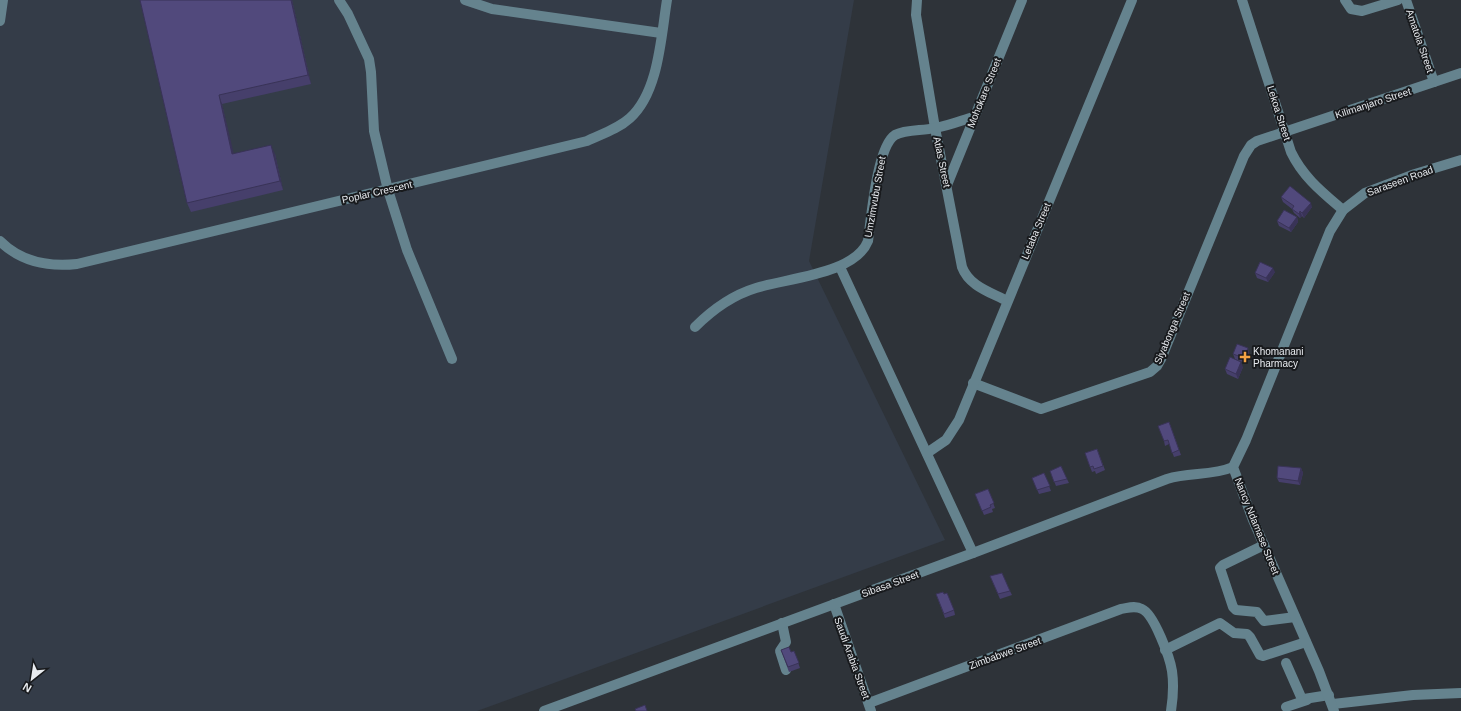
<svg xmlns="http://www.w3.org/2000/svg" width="1461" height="711" font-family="Arial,sans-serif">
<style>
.built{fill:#343c48}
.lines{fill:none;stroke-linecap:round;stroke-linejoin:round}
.minor{stroke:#65838e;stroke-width:10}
.wall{fill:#463f6b}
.shaded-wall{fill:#393357}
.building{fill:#51497c;stroke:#393357}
.poi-dot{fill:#f4a344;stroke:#181a1d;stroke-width:1.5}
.labels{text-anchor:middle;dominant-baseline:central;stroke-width:4;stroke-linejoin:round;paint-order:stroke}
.street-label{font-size:10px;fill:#e9ecf0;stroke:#181a1d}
.poi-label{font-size:10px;fill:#e9ecf0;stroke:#181a1d;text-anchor:start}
</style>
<rect width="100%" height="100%" fill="#2e3339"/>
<path class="built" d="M0,0h854l-45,261 136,279 -468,171h-477z"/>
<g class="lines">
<g class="minor">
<path d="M339,0l9,14 21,45 2,13 3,59 14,59 19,60 45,109"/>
<path d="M465,0l27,9 169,24"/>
<path d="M917,0l-1,15 19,113 27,139c7,19 28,25 45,34"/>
<path d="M1242,0l49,152c12,25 31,40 52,58"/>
<path d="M1345,0l6,9 11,2 36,-11"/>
<path d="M1406,0l28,82"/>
<path d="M0,21l3,-21"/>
<path d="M947,185l75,-185"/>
<path d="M0,241c21,21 49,26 77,23l510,-123c15,-7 31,-12 43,-23 29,-26 31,-82 37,-118"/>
<path d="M840,267l133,286"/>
<path d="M695,327c17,-17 38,-32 61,-39 32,-10 99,-14 112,-47 3,-22 9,-95 27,-106 11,-6 27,-4 40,-7 13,-2 25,-7 38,-11"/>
<path d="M973,383l68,26 109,-37 7,-6 4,-7 83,-203 7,-11 6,-4 204,-68"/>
<path d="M927,453l19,-13 13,-20 173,-420"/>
<path d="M1264,545l-41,20 -3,3 13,39 3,3 21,2 7,9 31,-4"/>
<path d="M834,604l37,107"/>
<path d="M782,623l4,19 -6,9 6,19"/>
<path d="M1165,650l55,-27 14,10 13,1 3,3 10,18 3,1 43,-14"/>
<path d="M1286,663l15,34 3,2 25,-4"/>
<path d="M869,703l252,-94c7,-1 14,-4 21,0 12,5 28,49 30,62 2,14 1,27 -1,40"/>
<path d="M1333,704l80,-9 48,-2"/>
<path d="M1286,707l21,-7"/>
<path d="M544,711l429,-158 194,-74c22,-7 45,-3 66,-12"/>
<path d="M1334,711l-15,-40 -66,-151 -20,-53 13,-27 84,-209 13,-21 22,-17 50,-19 46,-14"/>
</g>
</g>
<g class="wall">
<path d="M140,0h152l19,84 -89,20 11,50h42l8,36 -92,22 -4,-9z"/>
<path d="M1281,197l31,10 -8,11 -2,-2 -2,2 -6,-5 -2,-4 -9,-7z"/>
<path d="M1297,217l1,5 -7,10 -12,-6 -2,-5z"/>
<path d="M1275,272l-7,10 -11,-4 -2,-5z"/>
<path d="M1249,352l-4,11 -10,-4 -2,-5z"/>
<path d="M1243,367l-5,12 -11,-5 -2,-5z"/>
<path d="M1169,422l12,33 -7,2 -5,-13 -4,2 -1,-5z"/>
<path d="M1097,449l8,21 -9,4 -1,-3 -3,1 -7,-19z"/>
<path d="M1301,468l2,5 -3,12 -21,-3 -2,-4z"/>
<path d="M1050,471l17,8 2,4 -13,3z"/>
<path d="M1044,473l7,18 -12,3 -7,-16z"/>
<path d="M988,489l7,19 -3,1 1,3 -9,3 -9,-21z"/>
<path d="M990,576l20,15 2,4 -12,4z"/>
<path d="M936,594h8l10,16 1,5 -10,3z"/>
<path d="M781,650l10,2 3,-1 6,17 -11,4z"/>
</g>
<g class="shaded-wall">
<path d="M291,0h1l19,84 -3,-9z"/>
<path d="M219,95l3,9 14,59 -4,-9z"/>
<path d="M271,145l4,9 8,36 -3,-9z"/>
<path d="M1311,203l1,4 -8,11 -2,-5z"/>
<path d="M1300,211l2,5 -2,2 -1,-4z"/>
<path d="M1297,217l1,5 -7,10 -2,-4z"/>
<path d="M1273,268l2,4 -7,10 -2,-4z"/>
<path d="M1248,348l1,4 -4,11 -1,-5z"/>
<path d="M1241,362l2,5 -5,12 -2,-5z"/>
<path d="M1301,468l2,5 -3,12 -2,-4z"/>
</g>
<g class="building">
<path d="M140,0h151l17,75 -89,20 13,59 39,-9 9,36 -93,22z"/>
<path d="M1290,186l21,17 -9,10 -2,-2 -1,3 -7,-5 2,-3 -13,-9z"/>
<path d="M1284,210l13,7 -8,11 -12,-7z"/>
<path d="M1260,262l13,6 -7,10 -11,-5z"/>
<path d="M1237,344l11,4 -4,10 -11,-4z"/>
<path d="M1230,357l11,5 -5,12 -11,-5z"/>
<path d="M1169,422l10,28 -7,3 -4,-13 -4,1 -6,-15z"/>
<path d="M1097,449l6,17 -9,3 -1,-3 -3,1 -5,-14z"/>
<path d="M1061,466l6,13 -13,3 -4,-11z"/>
<path d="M1278,466l23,2 -3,13 -21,-3z"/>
<path d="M1044,473l6,13 -13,4 -5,-12z"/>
<path d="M988,489l6,14 -4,2 1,2 -9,4 -7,-17z"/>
<path d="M1002,573l8,18 -12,3 -8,-18z"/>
<path d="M943,592l1,2 3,-1 7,17 -10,4 -8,-20z"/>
<path d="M789,647l2,5 3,-1 5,12 -11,4 -7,-17z"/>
<path d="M645,705l2,6h-11l-1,-2z"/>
</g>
<path class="poi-dot" d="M1243 351h4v4h4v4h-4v4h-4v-4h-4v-4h4z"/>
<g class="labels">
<g class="street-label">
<text transform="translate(1420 41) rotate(71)">Amatola Street</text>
<text transform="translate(984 93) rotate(-68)">Mohokare Street</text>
<text transform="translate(1373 103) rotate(-18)">Kilimanjaro Street</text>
<text transform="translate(1279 113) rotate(72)">Lekoa Street</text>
<text transform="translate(942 162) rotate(78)">Atlas Street</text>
<text transform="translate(1400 181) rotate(-20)">Saraseen Road</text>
<text transform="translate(377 192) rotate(-13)">Poplar Crescent</text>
<text transform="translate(875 197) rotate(-80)">Umzimvubu Street</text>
<text transform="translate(1036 231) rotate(-67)">Letaba Street</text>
<text transform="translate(1172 328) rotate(-67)">Siyabonga Street</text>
<text transform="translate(1257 526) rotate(68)">Nancy Ndamase Street</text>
<text transform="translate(890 584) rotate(-20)">Sibasa Street</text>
<text transform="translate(1005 653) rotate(-20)">Zimbabwe Street</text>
<text transform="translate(852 658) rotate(70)">Saudi Arabia Street</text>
</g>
<g class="poi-label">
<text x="1253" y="351">Khomanani<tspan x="1253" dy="12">Pharmacy</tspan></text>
</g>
</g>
<g transform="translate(32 679) rotate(210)" stroke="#181a1d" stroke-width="3" paint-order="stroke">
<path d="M0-3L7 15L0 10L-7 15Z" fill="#e9ecf0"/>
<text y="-6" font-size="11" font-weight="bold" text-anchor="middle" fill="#e9ecf0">N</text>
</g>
</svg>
